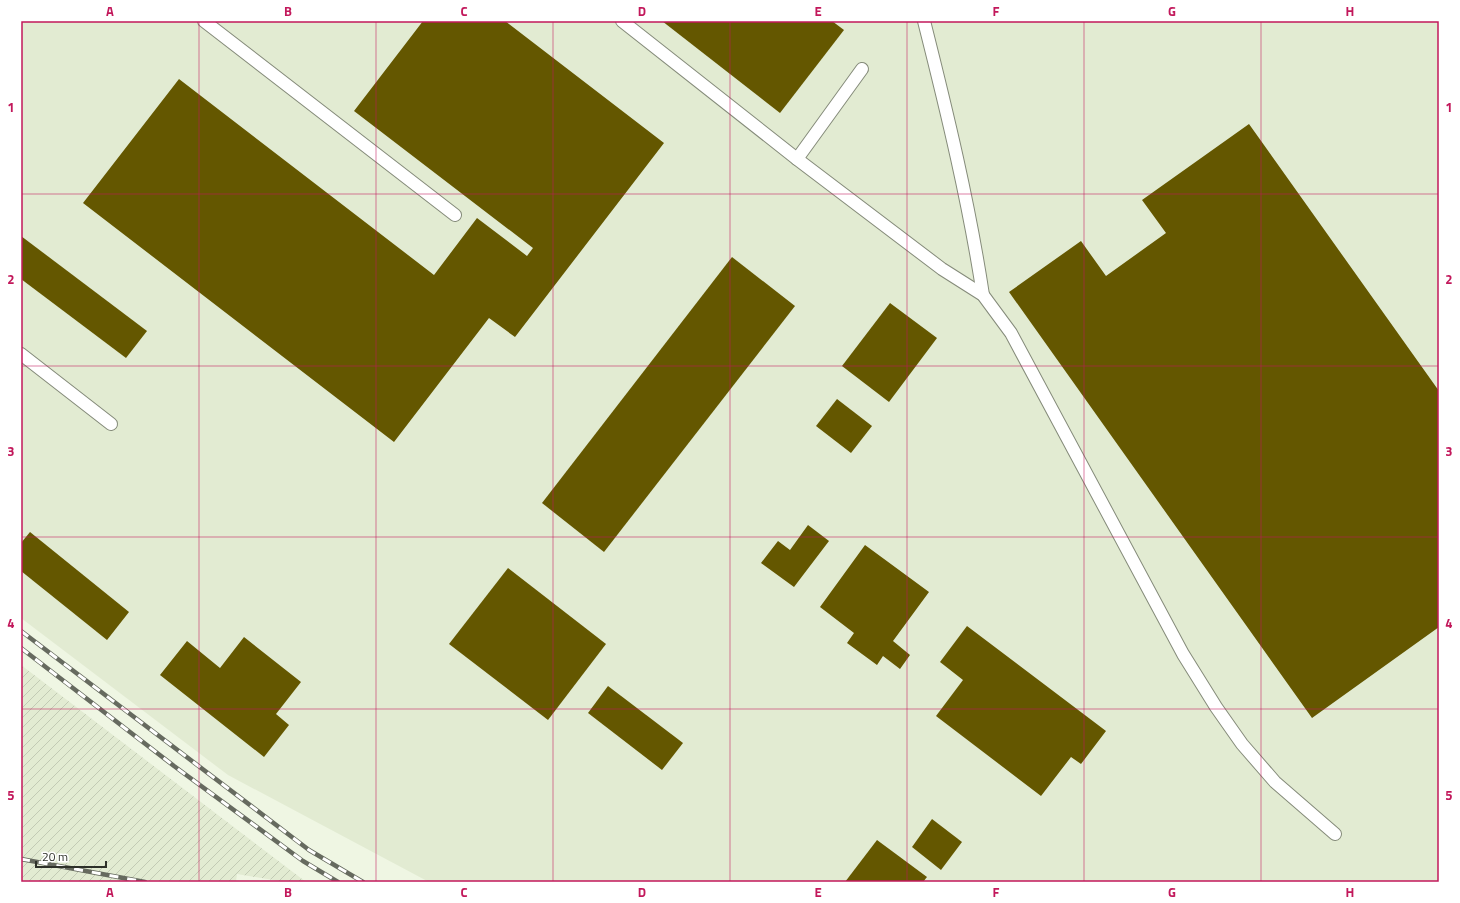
<svg xmlns="http://www.w3.org/2000/svg" width="1460" height="903" font-family="'Titillium Web',sans-serif">
<style>
.built{fill:#e2ebd2}
.industrial{fill:url(#industrial-furrows)}
.building{fill:#645700}
.lines{fill:none;stroke-linecap:round;stroke-linejoin:round}
.lane-casing{stroke:#858b7a;stroke-width:14}
.lane{stroke:#fff;stroke-width:12}
.rail-casing{stroke:#666a5f;stroke-width:4.5}
.rail{stroke:#fff;stroke-width:3;stroke-dasharray:9;stroke-linecap:butt}
.grid{fill:none;stroke:#c2185b;stroke-width:1;stroke-opacity:0.55}
.neatline{fill:none;stroke:#c2185b;stroke-width:1.5}
.grid-label{font-size:13px;text-anchor:middle;font-weight:bold;fill:#c2185b}
</style>
<defs>
<pattern id="industrial-furrows" width="10" height="10" patternUnits="userSpaceOnUse"><rect width="10" height="10" fill="#e2ebd2"/><path d="M-1 1l2-2M0 10L10 0M9 11l2-2" fill="none" stroke="#c2cab4"/></pattern>
</defs>
<rect width="100%" height="100%" fill="#eff6e3"/>
<path class="built" d="M21,21h1418v861h-1010l-201,-107 -207,-157z"/>
<path class="industrial" d="M21,665l285,217h-21l-48,-8 -1,8h-215z"/>
<g class="building">
<path d="M423,21h82l159,122 -149,194 -26,-19 -95,124 -311,-239 96,-124 255,196 43,-57 50,38 6,-8 -179,-137z"/>
<path d="M662,21h170l12,9 -64,83z"/>
<path d="M1249,124l190,267v236l-127,91 -303,-426 72,-51 25,35 60,-43 -24,-33z"/>
<path d="M21,236l126,95 -21,27 -105,-79z"/>
<path d="M732,257l63,49 -191,246 -62,-49z"/>
<path d="M890,303l47,35 -48,64 -47,-36z"/>
<path d="M837,399l35,27 -21,27 -35,-27z"/>
<path d="M808,525l21,16 -35,46 -33,-24 17,-22 12,9z"/>
<path d="M30,532l99,80 -22,28 -86,-69v-28z"/>
<path d="M865,545l64,47 -36,49 17,14 -10,14 -17,-13 -6,9 -30,-22 7,-10 -34,-26z"/>
<path d="M508,568l98,76 -58,76 -99,-76z"/>
<path d="M967,626l139,105 -25,33 -10,-7 -30,39 -105,-80 27,-36 -23,-18z"/>
<path d="M244,637l57,45 -25,32 13,11 -25,32 -104,-82 27,-34 33,27z"/>
<path d="M608,686l75,57 -21,27 -74,-57z"/>
<path d="M932,819l30,23 -21,28 -29,-23z"/>
<path d="M877,840l50,37 -4,5h-78z"/>
</g>
<g class="lines">
<defs>
<g id="lane">
<path d="M204,21l251,194"/>
<path d="M622,21l175,138 145,110 41,26 28,38 172,321 33,53 26,37 33,38 60,52"/>
<path d="M924,21c23,91 45,182 59,274"/>
<path d="M797,159l65,-90"/>
<path d="M21,354l90,70"/>
</g>
</defs>
<use href="#lane" class="lane-casing"/>
<use href="#lane" class="lane"/>
<defs>
<g id="rail">
<path d="M21,631l288,219 54,32"/>
<path d="M21,648l153,118 129,95 35,21"/>
<path d="M21,859l124,23"/>
</g>
</defs>
<use href="#rail" class="rail-casing"/>
<use href="#rail" class="rail"/>
</g>
<path class="grid" d="M199,21v861M376,21v861M553,21v861M730,21v861M907,21v861M1084,21v861M1261,21v861M21,194h1418M21,366h1418M21,537h1418M21,709h1418"/>
<rect width="1460" height="903" fill="none" stroke="#ffffff" stroke-width="44"/>
<path d="M36 861v6h70v-6" fill="none" stroke="#2d3029" stroke-width="2"/>
<text x="42" y="861" font-size="12" fill="#2d3029" stroke="#ffffff" stroke-width="3" paint-order="stroke">20 m</text>
<rect x="22" y="22" width="1416" height="859" class="neatline"/>
<g class="grid-label">
<text x="110" y="16">A</text>
<text x="288" y="16">B</text>
<text x="464" y="16">C</text>
<text x="642" y="16">D</text>
<text x="818" y="16">E</text>
<text x="996" y="16">F</text>
<text x="1172" y="16">G</text>
<text x="1350" y="16">H</text>
<text x="11" y="112">1</text>
<text x="1449" y="112">1</text>
<text x="11" y="284">2</text>
<text x="1449" y="284">2</text>
<text x="11" y="456">3</text>
<text x="1449" y="456">3</text>
<text x="11" y="628">4</text>
<text x="1449" y="628">4</text>
<text x="11" y="800">5</text>
<text x="1449" y="800">5</text>
<text x="110" y="897">A</text>
<text x="288" y="897">B</text>
<text x="464" y="897">C</text>
<text x="642" y="897">D</text>
<text x="818" y="897">E</text>
<text x="996" y="897">F</text>
<text x="1172" y="897">G</text>
<text x="1350" y="897">H</text>
</g>
</svg>
